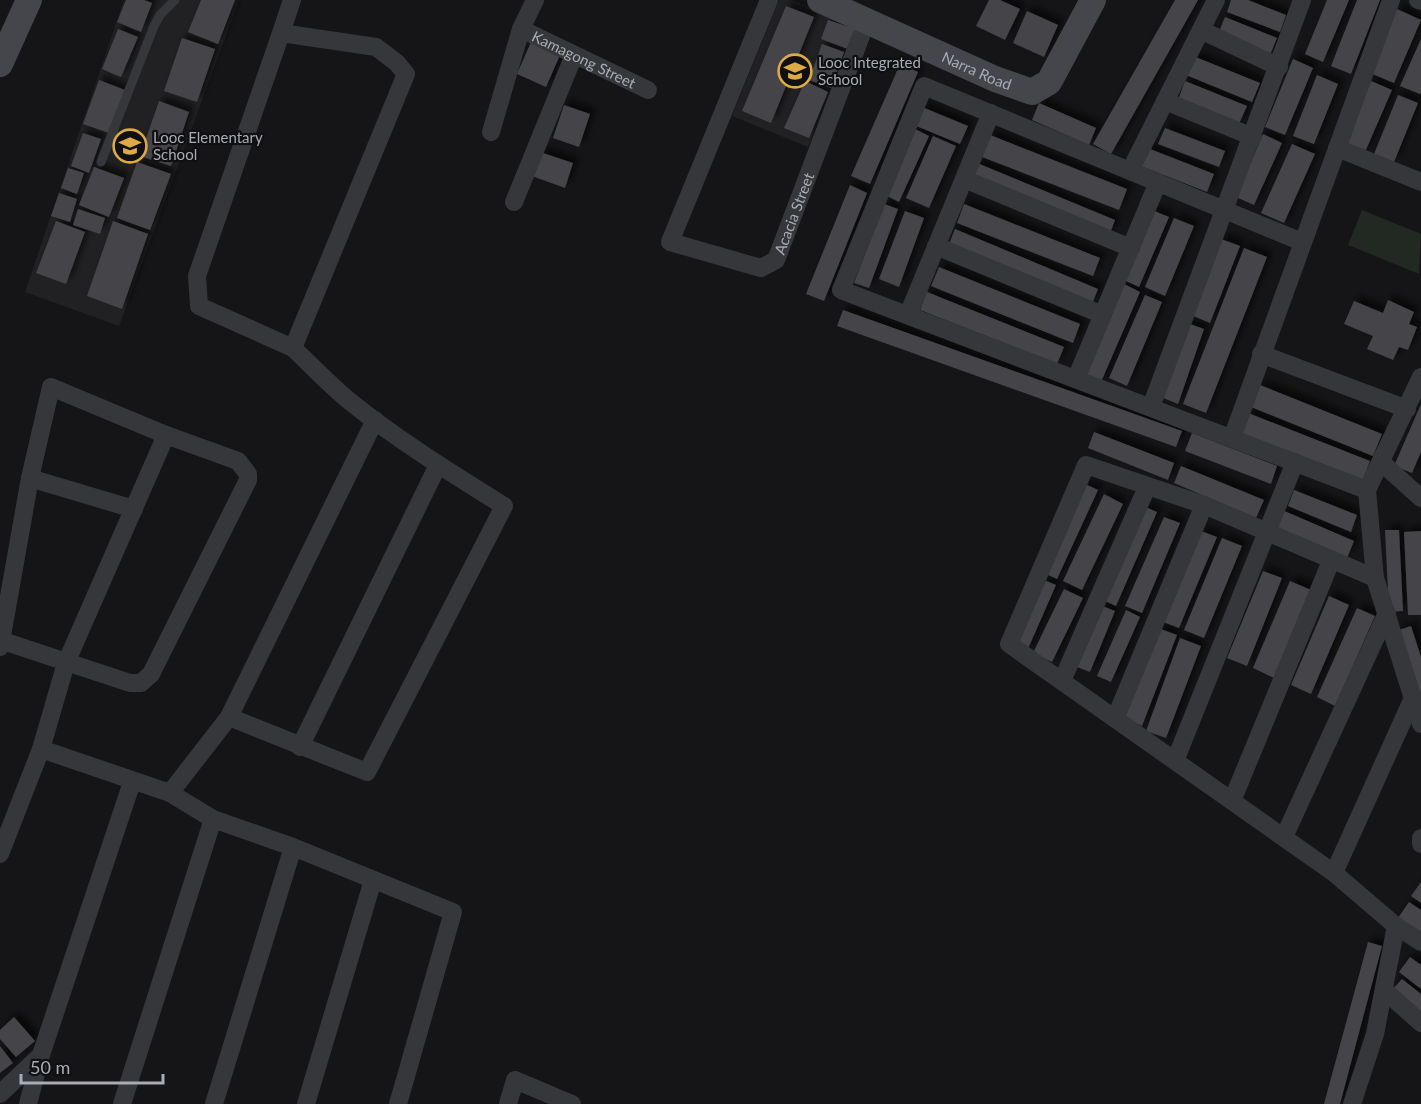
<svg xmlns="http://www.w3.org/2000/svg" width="1421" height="1104" font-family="Lato,sans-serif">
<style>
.built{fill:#212123}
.green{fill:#222822}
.building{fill:#444549;filter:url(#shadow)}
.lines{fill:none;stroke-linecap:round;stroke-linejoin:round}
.lane{stroke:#36373b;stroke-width:9}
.street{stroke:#36373b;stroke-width:18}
.secondary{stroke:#45464b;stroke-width:26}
.labels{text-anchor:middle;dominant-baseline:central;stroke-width:4.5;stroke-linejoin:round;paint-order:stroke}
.street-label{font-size:15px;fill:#a8acb5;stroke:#101012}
.poi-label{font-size:15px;fill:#a8acb5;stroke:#101012;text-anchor:start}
</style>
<defs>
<filter id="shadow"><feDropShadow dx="5.5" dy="-5.5" stdDeviation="3" flood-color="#0009"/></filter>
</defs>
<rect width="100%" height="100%" fill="#151517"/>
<g class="built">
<path d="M124,0h115l-120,326 -94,-34z"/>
<path d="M779,0h13l65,26 -49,121 -76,-31z"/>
</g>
<path class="green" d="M1362,210l59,24 -2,40 -71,-29z"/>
<g class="building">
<path d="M126,0h18l8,3 -11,29 -24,-10z"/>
<path d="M201,0h34l-17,44 -30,-12z"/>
<path d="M989,0h11l20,9 -15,31 -29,-14z"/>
<path d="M1175,0h23l-87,154 -18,-10z"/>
<path d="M1231,0h17l38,15 -6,17 -53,-20z"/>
<path d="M1327,0h22l-26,62 -18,-8z"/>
<path d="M1357,0h23l-29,74 -20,-8z"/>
<path d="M786,6l28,11 -43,106 -29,-12z"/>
<path d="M1397,9l24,11 -27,63 -24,-10z"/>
<path d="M1027,11l31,14 -14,32 -31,-14z"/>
<path d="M1225,17l52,21 -7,17 -52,-21z"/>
<path d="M828,20l27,9 -7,20 -27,-10z"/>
<path d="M118,29l20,8 -17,40 -19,-8z"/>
<path d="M182,38l33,11 -18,53 -33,-11z"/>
<path d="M1421,39v53l-1,2 -20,-8z"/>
<path d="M531,42l29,13 -14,32 -29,-13z"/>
<path d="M822,44l22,8 -13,36 -22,-8z"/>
<path d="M1193,56l67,27 -8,19 -66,-27z"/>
<path d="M1293,59l20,9 -28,67 -20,-8z"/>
<path d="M900,64l18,8 -48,112 -19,-8z"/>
<path d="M1317,75l21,9 -24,60 -21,-8z"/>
<path d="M99,80l26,10 -16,43 -26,-9z"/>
<path d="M805,81l23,11 -19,46 -25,-10z"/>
<path d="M1185,81l62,25 -8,18 -61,-24z"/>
<path d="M1371,81l21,9 -27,62 -20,-9z"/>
<path d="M1398,95l20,8 -24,59 -20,-8z"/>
<path d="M159,101l30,11 -18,54 -31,-10z"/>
<path d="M1039,103l57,25 -7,17 -57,-25z"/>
<path d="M564,105l26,9 -11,33 -26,-9z"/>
<path d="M922,107l46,19 -8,18 -46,-19z"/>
<path d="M1165,128l60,23 -6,16 -61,-23z"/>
<path d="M915,129l14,7 -30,66 -14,-7z"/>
<path d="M83,133l18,6 -12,34 -18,-7z"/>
<path d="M1263,134l19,9 -28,62 -18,-8z"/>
<path d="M990,135l137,54 -8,21 -137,-53z"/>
<path d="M933,136l23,10 -27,62 -23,-10z"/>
<path d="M1292,144l23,10 -31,69 -23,-10z"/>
<path d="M1145,147l69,27 -7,18 -69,-27z"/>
<path d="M540,152l33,11 -8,25 -33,-12z"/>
<path d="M137,162l34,12 -21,56 -33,-12z"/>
<path d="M977,163l138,57 -6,16 -138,-57z"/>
<path d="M94,167l30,11 -15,39 -30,-12z"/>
<path d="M68,168l16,5 -7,21 -16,-6z"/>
<path d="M850,185l17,8 -43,108 -18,-7z"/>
<path d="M59,193l18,6 -7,23 -19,-6z"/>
<path d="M884,204l14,5 -29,79 -15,-5z"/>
<path d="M964,204l136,54 -7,18 -136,-53z"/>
<path d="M78,209l27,9 -5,16 -27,-9z"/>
<path d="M1152,210l17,7 -30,70 -17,-8z"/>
<path d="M905,211l19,7 -25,69 -20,-8z"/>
<path d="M1174,218l20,8 -29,70 -20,-9z"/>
<path d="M56,221l29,11 -19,52 -30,-11z"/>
<path d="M113,221l35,13 -26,75 -35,-13z"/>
<path d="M955,229l143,60 -6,15 -143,-60z"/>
<path d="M1221,239l19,7 -30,77 -19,-8z"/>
<path d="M1244,248l23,9 -61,156 -23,-9z"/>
<path d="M939,267l141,57 -7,19 -142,-57z"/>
<path d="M1124,284l16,8 -39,90 -17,-8z"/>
<path d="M927,292l137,55 -7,17 -137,-54z"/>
<path d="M1145,295l17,7 -35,84 -18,-8z"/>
<path d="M1388,300l26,12 -5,12 8,3 -9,23 -9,-3 -6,13 -26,-11 6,-13 -29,-12 10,-23 29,12z"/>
<path d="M843,310l339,121 -6,16 -339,-121z"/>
<path d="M1187,323l17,6 -26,75 -17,-7z"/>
<path d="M1260,385l122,49 -9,22 -122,-49z"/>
<path d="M1421,404v48l-9,21 -18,-7z"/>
<path d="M1248,413l122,48 -8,21 -121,-49z"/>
<path d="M1094,432l80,31 -6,17 -80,-32z"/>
<path d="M1192,433l85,33 -6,18 -86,-33z"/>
<path d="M1181,466l83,34 -8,18 -82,-35z"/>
<path d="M1085,484l13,6 -41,89 -13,-6z"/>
<path d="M1294,490l63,25 -6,17 -63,-26z"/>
<path d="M1104,494l19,10 -41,86 -19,-9z"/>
<path d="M1145,507l12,5 -41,94 -13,-6z"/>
<path d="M1282,510l72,31 -7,17 -72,-31z"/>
<path d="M1164,517l16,6 -38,90 -17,-7z"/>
<path d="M1385,530h14l4,81 -14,1z"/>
<path d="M1201,531l16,6 -38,91 -16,-6z"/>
<path d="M1421,531v84h-13l-4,-83z"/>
<path d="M1222,538l20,8 -38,92 -20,-8z"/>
<path d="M1263,571l19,7 -35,88 -20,-8z"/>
<path d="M1044,580l12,5 -29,66 -12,-5z"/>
<path d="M1290,581l21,9 -37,88 -21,-10z"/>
<path d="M1064,589l19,9 -31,64 -19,-9z"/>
<path d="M1329,596l20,9 -38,89 -20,-9z"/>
<path d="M1102,606l13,5 -25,61 -13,-5z"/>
<path d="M1357,608l18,8 -40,90 -18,-9z"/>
<path d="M1126,610l14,7 -29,65 -14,-6z"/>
<path d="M1411,626l10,31v49l-25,-75z"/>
<path d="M1158,628l19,7 -35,91 -18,-8z"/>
<path d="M1180,638l21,8 -35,92 -20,-7z"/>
<path d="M1421,882v21l-10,-7z"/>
<path d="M1409,902l12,8v24l-23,-16z"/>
<path d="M1368,942l14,4 -42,158h-16z"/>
<path d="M1410,957l11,8v24l-22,-17z"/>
<path d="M1402,979l19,15v21l-30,-24z"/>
<path d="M14,1017l21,24 -19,16 -16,-18v-9z"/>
<path d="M0,1046l13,17 -13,10z"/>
</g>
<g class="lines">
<path class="lane" d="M101,162l53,-136 6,-11 15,-15"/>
<g class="street">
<path id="s1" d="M769,0l-99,242 91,26 15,-8 91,-240"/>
<path d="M1418,0l3,1"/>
<path id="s2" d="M521,29l127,61"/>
<path d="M1201,30l78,37"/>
<path d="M281,33l95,14 21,16 9,11 -113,274 -94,-42 -2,-30 84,-243 11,-33"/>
<path d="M1165,101l88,36"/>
<path d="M491,132l30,-103 14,-29"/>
<path d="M1337,148l84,34"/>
<path d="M1130,171l86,-171"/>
<path d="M964,179l167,69"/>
<path d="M514,202l60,-147"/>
<path d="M1302,242l-378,-156 -83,204 526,200"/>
<path d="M936,246l167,69"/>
<path d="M908,315l83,-202"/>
<path d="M1261,354l146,55"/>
<path d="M1421,377l-54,113 8,88 46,146"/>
<path d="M1076,379l82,-197"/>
<path d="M1151,407l151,-407"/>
<path d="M1232,438l159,-438"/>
<path d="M1381,462l40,36"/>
<path d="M30,478l104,31"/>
<path d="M1375,578l-171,-73 -118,-40 -77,179 325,229 62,53 25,16"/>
<path d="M0,647l30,-169 21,-91 115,48 72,26 10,13v6l-97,194 -10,9h-11l-127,-42"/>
<path d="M1062,681l85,-194"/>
<path d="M229,717l138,55 137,-266c-53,-33 -108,-67 -157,-107 -19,-16 -36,-34 -54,-51"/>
<path d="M1115,719l89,-214"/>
<path d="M300,747l138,-282"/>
<path d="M41,749l129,44 43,26 80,28 160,65 -55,192"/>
<path d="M1175,761l120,-299"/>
<path d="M170,793l59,-76 146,-297"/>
<path d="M1232,801l99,-240"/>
<path d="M1284,837l103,-224"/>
<path d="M1421,838v6"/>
<path d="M0,854l41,-105 25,-86 100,-228"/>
<path d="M1334,873l79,-175"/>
<path d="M1384,990l37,33"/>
<path d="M0,1094l40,-38"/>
<path d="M28,1104l13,-49 91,-273"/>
<path d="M122,1104l91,-285"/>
<path d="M214,1104l79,-257"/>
<path d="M306,1104l67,-224"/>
<path d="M508,1104l7,-24 57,24"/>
<path d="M1352,1104l23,-70 21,-108"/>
</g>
<g class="secondary">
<path id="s3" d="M820,0l175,79 37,13 17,-10 44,-82"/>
<path d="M0,64l29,-64"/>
</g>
</g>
<defs>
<symbol id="school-ring" viewBox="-11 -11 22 22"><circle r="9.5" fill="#101012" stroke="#deaa45" stroke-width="1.5"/><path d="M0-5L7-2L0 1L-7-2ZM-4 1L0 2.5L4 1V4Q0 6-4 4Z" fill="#deaa45"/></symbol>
</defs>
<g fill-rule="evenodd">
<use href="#school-ring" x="776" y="52" width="38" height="38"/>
<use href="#school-ring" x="111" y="127" width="38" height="38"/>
</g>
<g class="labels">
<g class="street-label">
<text stroke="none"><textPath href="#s2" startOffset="70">Kamagong Street</textPath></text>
<text stroke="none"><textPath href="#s3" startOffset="172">Narra Road</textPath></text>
<text stroke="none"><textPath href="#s1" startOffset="423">Acacia Street</textPath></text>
</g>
<g class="poi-label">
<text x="818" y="62">Looc Integrated<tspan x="818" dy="17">School</tspan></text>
<text x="153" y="137">Looc Elementary<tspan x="153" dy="17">School</tspan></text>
</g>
</g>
<path d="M21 1074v9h142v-9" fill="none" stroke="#a8acb5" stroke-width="3"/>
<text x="30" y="1074" font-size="18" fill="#a8acb5" stroke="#101012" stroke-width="4.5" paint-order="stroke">50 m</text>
</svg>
